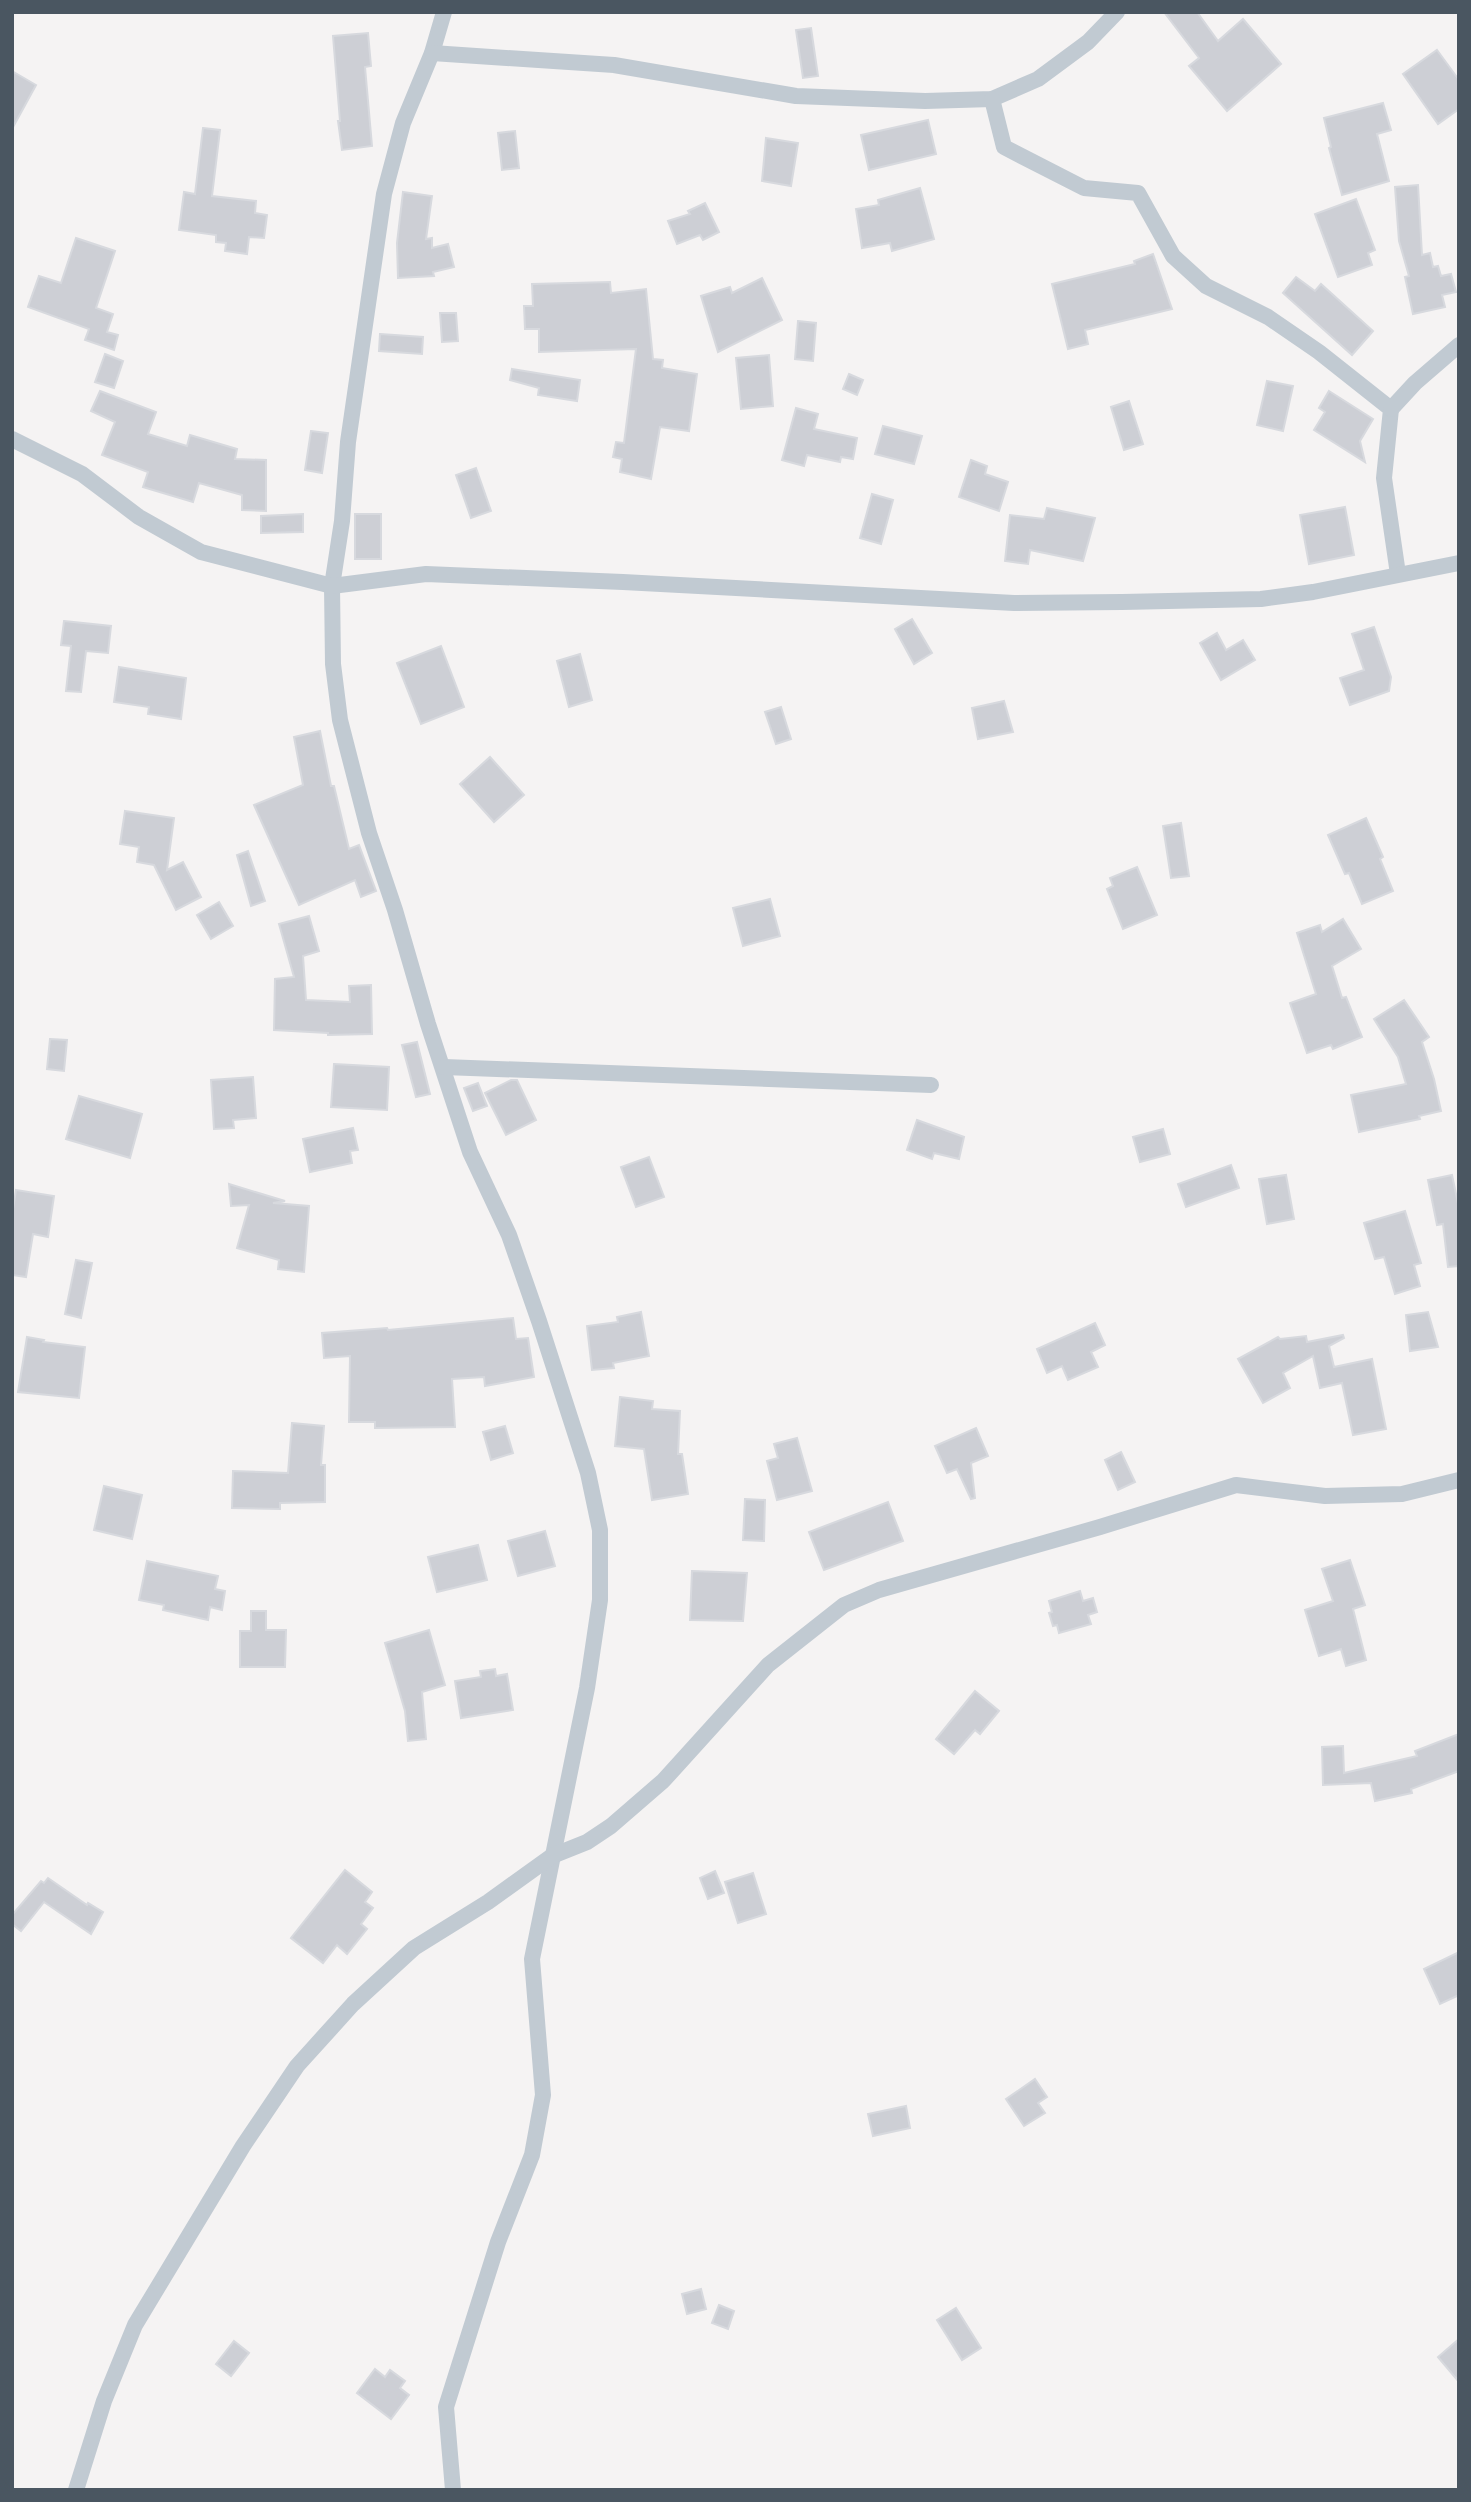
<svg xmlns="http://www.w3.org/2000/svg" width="1471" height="2502" font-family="Lato,sans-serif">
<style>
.building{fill:#cdcfd5;stroke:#d7d9de;stroke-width:2}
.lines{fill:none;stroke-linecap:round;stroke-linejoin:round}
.minor{stroke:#c1cad2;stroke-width:16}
</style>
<rect width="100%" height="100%" fill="#f5f3f3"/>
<g class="building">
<path d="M1164,12h33l21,29 25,-22 38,45 -54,47 -38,-45 10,-8z"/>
<path d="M811,28l7,48 -15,2 -7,-48z"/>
<path d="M368,33l3,33 -6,1 7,79 -30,4 -4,-29h2l-7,-85z"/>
<path d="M1437,50l22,30v29l-21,15 -35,-50z"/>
<path d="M12,71l24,14 -24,44z"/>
<path d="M1383,103l8,27 -14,4 12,47 -47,14 -13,-47 2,-1 -7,-29z"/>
<path d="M928,120l8,34 -67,16 -8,-35z"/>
<path d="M203,128l17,2 -8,66 44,5 -1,12 12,2 -3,23 -15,-1 -2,17 -22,-3 1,-8 -10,-1v-7l-37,-5 5,-38 11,2z"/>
<path d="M515,131l4,37 -17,2 -4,-37z"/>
<path d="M766,138l32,5 -7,43 -29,-5z"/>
<path d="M1418,185l4,70 8,-2 3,14 5,-1 3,10 10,-2 5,18 -14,3 3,12 -32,7 -8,-37 4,-1 -10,-35 -4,-54z"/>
<path d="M920,188l14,51 -42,12 -2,-8 -28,5 -6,-39 23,-4 -1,-5z"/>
<path d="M403,192l29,4 -6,43 6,-1v10l16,-4 6,23 -21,5 1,4 -36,2 -1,-35z"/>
<path d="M1356,199l19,51 -7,3 4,12 -34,12 -23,-63z"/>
<path d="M705,203l14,29 -16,8 -3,-5 -23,9 -9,-23 22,-7 -2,-3z"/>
<path d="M76,238l39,13 -19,57 17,6 -6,18 11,3 -4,15 -29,-10 4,-11 -61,-22 11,-31 22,7z"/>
<path d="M1153,254l19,55 -87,21 3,14 -20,5 -16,-65 83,-20 -1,-3z"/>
<path d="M1296,277l19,14 6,-7 52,47 -21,24 -69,-62z"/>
<path d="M762,278l20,42 -64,32 -17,-56 29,-9 2,6z"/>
<path d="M610,282l1,11 35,-4 7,70 10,1 -1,8 35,6 -8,57 -29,-4 -9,52 -31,-7 2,-13 -9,-2 3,-15 8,1 12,-94 -97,3v-23h-14l-1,-23h9l-1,-22z"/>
<path d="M440,313h16l2,28 -16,1z"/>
<path d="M798,321l18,2 -3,38 -18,-2z"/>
<path d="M380,334l43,3 -1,17 -43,-3z"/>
<path d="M105,354l18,7 -9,27 -19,-6z"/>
<path d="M769,355l4,51 -32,3 -5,-51z"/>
<path d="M512,369l68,11 -3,21 -39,-6 1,-7 -29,-8z"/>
<path d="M849,374l14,6 -6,15 -14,-6z"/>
<path d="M1267,381l26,5 -10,45 -26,-6z"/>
<path d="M100,391l56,21 -8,22 39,12 3,-11 47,14 -2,10 31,1v51l-24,-1v-15l-43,-12 -6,19 -50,-15 5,-15 -46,-17 13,-33 -24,-11z"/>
<path d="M1329,391l44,28 -13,22 5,21 -51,-32 11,-18 -6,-4z"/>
<path d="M1129,401l14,43 -19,6 -13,-43z"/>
<path d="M796,408l22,6 -4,15 43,9 -4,21 -12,-2 -1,5 -33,-7 -3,11 -22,-6z"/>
<path d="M883,426l39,10 -8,28 -39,-10z"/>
<path d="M311,431l17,2 -6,40 -17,-3z"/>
<path d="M971,460l16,6 -2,8 23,8 -9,29 -40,-14z"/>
<path d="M476,468l15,43 -20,7 -15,-43z"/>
<path d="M872,494l21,6 -12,44 -21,-6z"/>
<path d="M1345,507l9,48 -45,9 -9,-49z"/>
<path d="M1047,508l48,10 -12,43 -53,-11 -2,14 -23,-3 5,-46 34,4z"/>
<path d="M303,514v18l-42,1v-17z"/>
<rect x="355" y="514" width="26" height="45"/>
<path d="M912,619l20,34 -18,11 -19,-35z"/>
<path d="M64,621l47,5 -3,27 -22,-2 -5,41 -15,-1 5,-45 -10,-1z"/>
<path d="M1374,627l17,50 -2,14 -39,14 -10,-27 24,-8 -12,-36z"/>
<path d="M1217,633l9,17 17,-10 12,20 -34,20 -21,-37z"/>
<path d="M441,646l23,61 -43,17 -24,-61z"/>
<path d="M580,654l12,46 -23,7 -12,-46z"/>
<path d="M119,667l67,11 -5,41 -33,-5 1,-7 -35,-5z"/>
<path d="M1004,701l9,31 -35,7 -6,-31z"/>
<path d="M781,707l10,32 -15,5 -11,-32z"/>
<path d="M320,731l11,55h3l15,63 10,-4 17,46 -15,6 -6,-17 -56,25 -45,-100 49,-20 -9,-48z"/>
<path d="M490,757l34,38 -30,27 -34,-38z"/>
<path d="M125,811l49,7 -7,52 16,-8 18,35 -25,13 -22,-45 -17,-3 2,-15 -19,-3z"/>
<path d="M1366,818l17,39 -3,2 13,32 -31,13 -13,-31 -4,1 -17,-39z"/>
<path d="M1181,823l8,53 -18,2 -8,-52z"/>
<path d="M248,851l17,50 -14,5 -14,-51z"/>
<path d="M1137,867l20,48 -34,14 -16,-40 6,-3 -3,-8z"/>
<path d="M770,899l10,37 -37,10 -10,-38z"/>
<path d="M219,902l14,24 -22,13 -14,-24z"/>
<path d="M309,916l10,35 -16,5 3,44 44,2 -1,-16 22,-1 1,49 -44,1v-2l-54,-3 1,-51 19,-2 -15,-53z"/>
<path d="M1343,919l18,30 -29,17 10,32 4,-1 16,40 -29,12 -2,-4 -24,8 -17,-50 26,-9 -19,-61 23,-8 2,7z"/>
<path d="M1404,1000l25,37 -7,5 12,37 7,32 -22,5 1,3 -61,13 -8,-37 55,-11 -8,-27 -24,-38z"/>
<path d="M50,1039l17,1 -3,31 -17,-2z"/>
<path d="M417,1042l13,52 -14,3 -14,-52z"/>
<path d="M334,1064l55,3 -2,43 -56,-3z"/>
<path d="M253,1077l3,41 -23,2 1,8 -20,1 -3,-49z"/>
<path d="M511,1080h6l19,40 -30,15 -21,-42z"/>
<path d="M478,1083l9,23 -14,5 -9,-23z"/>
<path d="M79,1096l63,18 -12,44 -64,-19z"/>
<path d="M917,1120l47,17 -5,22 -25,-6 -2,6 -25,-9z"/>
<path d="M353,1128l5,22 -8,1 2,12 -42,9 -7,-33z"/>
<path d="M1163,1129l7,25 -30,8 -7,-25z"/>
<path d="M649,1157l15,40 -28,10 -15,-40z"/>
<path d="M1231,1165l8,23 -53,19 -8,-23z"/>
<path d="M1286,1175l8,44 -27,5 -8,-45z"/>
<path d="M1452,1175l7,33v58l-11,1 -5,-43 -6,1 -9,-45z"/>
<path d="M229,1184l56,17 -12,2 36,3 -5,66 -26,-3 1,-9 -42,-12 12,-43 -18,1z"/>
<path d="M16,1190l38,6 -6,41 -15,-3 -7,43 -14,-2v-60z"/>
<path d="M1405,1211l16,52 -7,2 6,21 -25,8 -11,-37 -9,2 -11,-36z"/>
<path d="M76,1260l16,3 -11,55 -16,-4z"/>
<path d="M641,1312l8,44 -36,7 1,5 -22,2 -5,-44 31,-4 -1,-5z"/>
<path d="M1428,1312l10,35 -28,4 -4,-36z"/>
<path d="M513,1318l3,21 12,-1 6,39 -49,9 -1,-9 -32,2 3,48 -80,1v-6h-26l1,-66 -26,2 -2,-25 65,-5 1,2z"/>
<path d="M1095,1323l10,22 -14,7 7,15 -30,13 -6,-14 -15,7 -10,-24z"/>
<path d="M1343,1335l1,3 -15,8 5,21 38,-8 14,70 -33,6 -11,-52 -22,5 -7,-32 -30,17 7,15 -27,15 -25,-44 40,-22 2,2 26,-3 1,6z"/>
<path d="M27,1337l17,3 -1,2 42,5 -6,51 -61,-6z"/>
<path d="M620,1397l33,4 -1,8 28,2 -2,43h4l6,40 -36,6 -8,-51 -29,-3z"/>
<path d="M292,1423l32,3 -3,39h4v37l-45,1v6l-48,-1 1,-37 55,2z"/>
<path d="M505,1426l8,27 -22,7 -8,-28z"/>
<path d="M976,1428l12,28 -17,7 4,35 -4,1 -14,-30 -10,4 -12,-27z"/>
<path d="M797,1438l15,53 -35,9 -10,-39 11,-3 -4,-14z"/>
<path d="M1121,1452l14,30 -17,8 -13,-30z"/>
<path d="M104,1486l38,9 -10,44 -38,-9z"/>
<path d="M745,1499l20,1 -1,41 -21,-1z"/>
<path d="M888,1502l15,39 -79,29 -15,-38z"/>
<path d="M545,1531l10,35 -37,10 -10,-35z"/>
<path d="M478,1545l9,35 -50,12 -9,-35z"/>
<path d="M1350,1560l15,45 -12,4 13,51 -20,6 -5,-17 -22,7 -14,-46 28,-9 -11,-32z"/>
<path d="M147,1561l71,15 -3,13 10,2 -3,19 -12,-3 -2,13 -45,-10 1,-5 -25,-5z"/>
<path d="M692,1571l55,2 -4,48 -53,-1z"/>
<path d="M1080,1591l3,10 10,-3 4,14 -9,3 3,9 -32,9 -2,-8 -4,1 -4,-13 3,-1 -3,-11z"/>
<path d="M251,1611h15v19h20l-1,37h-45v-36h11z"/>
<path d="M429,1630l16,55 -23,7 4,47 -18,2 -3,-30 -20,-68z"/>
<path d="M495,1669l1,7 11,-2 6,36 -52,8 -6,-37 26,-4 -1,-6z"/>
<path d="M975,1691l24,20 -19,23 -5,-4 -21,24 -18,-15z"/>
<path d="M1459,1734v37l-48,18 1,4 -37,8 -4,-18 -48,2 -1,-38 21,-1 1,27 73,-17 -2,-5z"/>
<path d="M345,1870l27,22 -7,10 8,6 -12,16 6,5 -20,25 -10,-9 -14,18 -32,-25z"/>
<path d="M715,1871l9,22 -16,6 -8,-21z"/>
<path d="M753,1873l13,41 -28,9 -13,-41z"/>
<path d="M48,1878l39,27 1,-2 15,9 -12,22 -47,-32 -23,29 -9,-7v-9l29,-34 3,2z"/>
<path d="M1459,1952v43l-19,9 -16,-35z"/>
<path d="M1035,2079l12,18 -9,6 7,10 -21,13 -18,-27z"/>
<path d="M906,2106l4,22 -37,8 -5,-22z"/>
<path d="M701,2289l5,20 -19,5 -5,-20z"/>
<path d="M719,2305l15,6 -6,18 -16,-6z"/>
<path d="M956,2308l25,40 -19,12 -25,-40z"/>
<path d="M1459,2339v43l-21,-25z"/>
<path d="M234,2341l15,12 -18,23 -15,-12z"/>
<path d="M375,2369l10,8 5,-7 15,11 -5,7 9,7 -18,24 -34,-26z"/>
</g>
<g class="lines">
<g class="minor">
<path d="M444,12l-12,41 -29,70 -19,71 -36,248 -6,79 -10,65 1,78 7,56 29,113 26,77 33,114 42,128 39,83 30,86 49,152 12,57v70l-13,88 -55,271 11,136 -11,60 -34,87 -52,165 7,83"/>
<path d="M432,53l182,12 182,31 129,5 67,-2 46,-20 50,-37 29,-30"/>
<path d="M992,99l12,48 80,41 54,5 35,63 33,30 62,31 51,35 72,57 -7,69 14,96"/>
<path d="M1391,409l24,-26 44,-38"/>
<path d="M12,439l70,35 57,43 62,35 131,34 94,-12 197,8 391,21 108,-1 139,-3 52,-7 146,-29"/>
<path d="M444,1067l487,18"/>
<path d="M76,2490l28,-89 31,-76 108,-179 54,-80 56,-62 61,-56 74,-46 64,-46 35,-14 24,-16 52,-45 105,-116 76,-60 35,-15 221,-63 136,-42 89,11 77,-2 57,-14"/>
</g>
</g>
<rect width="1471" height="2502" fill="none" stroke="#4a5661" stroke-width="28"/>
</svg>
